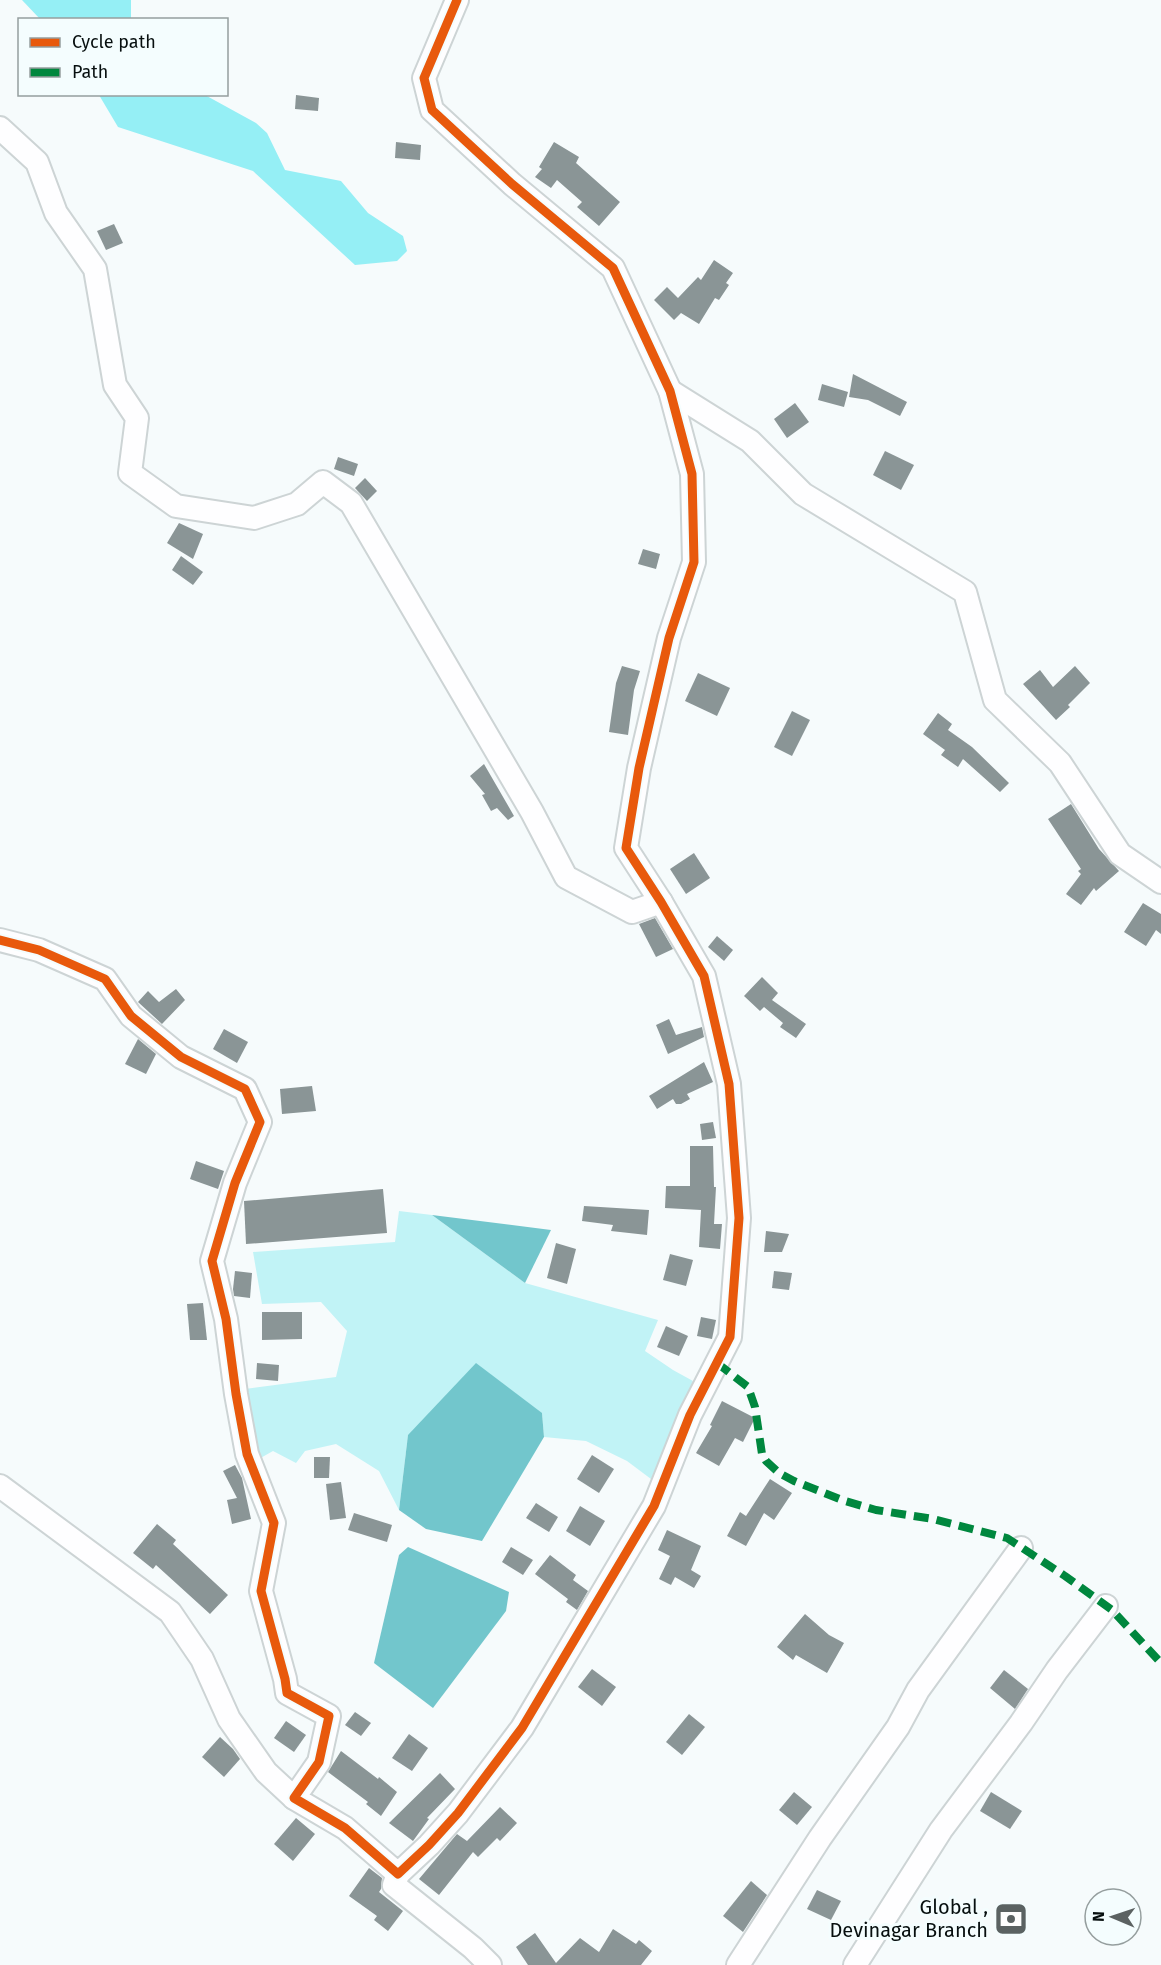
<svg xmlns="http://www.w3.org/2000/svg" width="1161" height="1965" font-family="'Fira Sans',sans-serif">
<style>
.green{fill:#c1f3f6}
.forest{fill:#95eff5}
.water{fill:#72c6cc}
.building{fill:#8a9596}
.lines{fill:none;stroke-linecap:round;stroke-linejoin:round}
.minor-casing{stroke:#cdd4d5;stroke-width:26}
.minor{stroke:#fefeff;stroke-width:22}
.quiet{stroke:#00873e;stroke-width:8;stroke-dasharray:15 8;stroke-linecap:butt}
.cycleway-casing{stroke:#f4fdfe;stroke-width:13}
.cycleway{stroke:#e8590c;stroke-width:9}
.labels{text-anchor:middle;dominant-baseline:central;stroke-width:6;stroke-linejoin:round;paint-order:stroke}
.poi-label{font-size:20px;fill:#070f0f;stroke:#f4fdfe;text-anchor:end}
</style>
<rect width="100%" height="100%" fill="#f6fbfc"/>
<path class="green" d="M399,1211l33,4 93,68 133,37 -13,31 28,19 20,11 -42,98 -24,-18 -41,-20 -42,-4 -2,-24 -134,22 -9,75 -20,-39 -43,-27 -31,7 -9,12 -23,-12 -16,9 -12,-71 91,-12 11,-46 -26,-29 -59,2 -9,-52 142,-10z"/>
<g class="forest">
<path d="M22,0h109v19h-91z"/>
<path d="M99,95h106l51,28 11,10 18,37 56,11 27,32 35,23 4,15 -10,10 -42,4 -102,-94 -135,-44z"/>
</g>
<g class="water">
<path d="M432,1215l119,15 -26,53z"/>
<path d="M476,1363l66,50 2,24 -62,104 -56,-12 -27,-19 9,-75z"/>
<path d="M408,1547l101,45 -3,19 -73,97 -59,-45 25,-108z"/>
</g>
<g class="building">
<path d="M296,95l23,3 -1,13 -23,-2z"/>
<path d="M396,142l25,3 -1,15 -25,-2z"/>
<path d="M554,142l25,15 -3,6 44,39 -21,24 -22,-19 5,-5 -25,-22 -6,8 -16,-11 7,-8 -3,-2z"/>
<path d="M114,224l9,19 -17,7 -9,-19z"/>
<path d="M714,260l19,13 -7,10 3,2 -10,15 -4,-2 -16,26 -18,-11 -7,7 -20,-20 13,-13 11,11 20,-21 3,3z"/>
<path d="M853,374l54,28 -7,14 -32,-16 -19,-3z"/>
<path d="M822,384l26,8 -4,15 -26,-7z"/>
<path d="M795,403l14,19 -22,16 -13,-19z"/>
<path d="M885,451l29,14 -13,25 -28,-15z"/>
<path d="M338,457l20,7 -4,12 -20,-7z"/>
<path d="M365,478l12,13 -10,10 -12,-13z"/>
<path d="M179,523l24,11 -10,25 -26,-16z"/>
<path d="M643,549l17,5 -4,15 -18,-5z"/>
<path d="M181,556l22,16 -10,13 -21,-15z"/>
<path d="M622,666l18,5 -6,19 -6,45 -19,-3 7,-49z"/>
<path d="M1075,666l15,17 -22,22 2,2 -14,13 -33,-36 17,-14 13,17z"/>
<path d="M698,673l32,15 -13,28 -32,-15z"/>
<path d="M792,711l18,9 -18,36 -18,-9z"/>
<path d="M938,713l14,11 -4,6 24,17 37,36 -9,9 -37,-33 -5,8 -17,-12 4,-5 -22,-16z"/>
<path d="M484,764l30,52 -6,4 -11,-12 -6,3 -9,-16 3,-1 -15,-18z"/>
<path d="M1071,804l28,45 20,22 -23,20 -2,-3 -13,17 -15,-11 15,-20 -3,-3 3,-2 -33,-50z"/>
<path d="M694,853l16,25 -24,16 -16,-25z"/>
<path d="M1143,903l18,11v20l-5,-4 -10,16 -22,-14z"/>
<path d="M655,918l18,31 -17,8 -17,-33z"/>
<path d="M717,936l16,14 -9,11 -16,-14z"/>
<path d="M762,977l16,16 -6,7 34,24 -10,14 -16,-11 3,-4 -19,-16 -4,4 -16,-15z"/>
<path d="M176,989l9,11 -23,24 -24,-22 10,-11 11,11z"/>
<path d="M669,1019l7,16 26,-8 2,10 -36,17 -12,-29z"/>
<path d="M224,1029l24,13 -11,21 -24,-14z"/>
<path d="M138,1039l18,15 -10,20 -21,-10z"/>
<path d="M704,1062l9,20 -26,12 3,5 -9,5h-5l-3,-5 -16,10 -8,-13z"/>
<path d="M312,1086l4,25 -34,3 -2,-25z"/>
<path d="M713,1122l3,16 -14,2 -2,-16z"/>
<path d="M690,1146h23l1,41h2l-2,37h8l-2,25 -21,-2 2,-37 -36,-2 1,-22h24z"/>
<path d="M196,1161l28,10 -6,18 -28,-10z"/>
<path d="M383,1189l4,44 -141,11 -2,-43z"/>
<path d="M584,1206l65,4 -2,25 -36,-4 2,-6 -31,-4z"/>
<path d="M766,1231l23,3 -7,18h-18z"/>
<path d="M556,1243l20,6 -9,35 -20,-6z"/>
<path d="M670,1254l23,6 -7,26 -23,-6z"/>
<path d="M235,1271l17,2 -2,25 -16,-2 -1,-7z"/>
<path d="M774,1271l18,2 -3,17 -17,-2z"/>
<path d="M203,1303l4,37h-17l-3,-36z"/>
<path d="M262,1312h40v27l-40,1z"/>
<path d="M701,1317l15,3 -4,19 -15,-3z"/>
<path d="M666,1326l22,10 -9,20 -22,-9z"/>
<path d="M257,1363l22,2 -1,16 -22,-2z"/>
<path d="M722,1401l33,17 -12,24 -8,-4 -16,28 -23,-13 16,-27 -2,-1z"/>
<path d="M592,1455l22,14 -15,24 -22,-14z"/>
<path d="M314,1457h16l-1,21h-15z"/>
<path d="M235,1465l7,13 9,41 -19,5 -5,-24 10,-2 -14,-27z"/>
<path d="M770,1479l22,14 -18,27 -10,-7 -18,33 -19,-10 13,-24 6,4z"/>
<path d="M341,1482l5,36 -16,2 -4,-36z"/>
<path d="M536,1503l22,14 -9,15 -23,-14z"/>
<path d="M580,1506l25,15 -15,25 -24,-15z"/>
<path d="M354,1513l38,12 -5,17 -39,-12z"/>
<path d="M157,1524l19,16 -3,4 55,51 -18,19 -54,-49 -3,4 -20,-16z"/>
<path d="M667,1530l34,16 -10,24 10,6 -7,12 -19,-11 -4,8 -12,-6 11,-23 -12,-6z"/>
<path d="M511,1547l22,13 -10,15 -21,-13z"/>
<path d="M550,1555l26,20 -3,5 15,11 -11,19 -11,-8 2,-3 -33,-25z"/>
<path d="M805,1614l24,21 15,8 -17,30 -31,-18 -3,5 -16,-13z"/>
<path d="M592,1669l24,18 -14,19 -24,-19z"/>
<path d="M1004,1670l24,19 -13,20 -25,-21z"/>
<path d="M355,1712l16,11 -10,13 -16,-11z"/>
<path d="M689,1714l16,13 -23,28 -16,-13z"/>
<path d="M286,1721l20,14 -12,17 -20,-14z"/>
<path d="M409,1734l19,14 -16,23 -20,-13z"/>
<path d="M220,1737l13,12 7,10 -16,18 -22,-20z"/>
<path d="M341,1751l37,28 1,-2 18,15 -16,24 -15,-12 2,-2 -40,-30z"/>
<path d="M440,1773l15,16 -28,29 2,1 -16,22 -24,-18z"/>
<path d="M794,1792l18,15 -15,18 -18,-15z"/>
<path d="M991,1792l31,19 -12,18 -30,-18z"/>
<path d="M500,1807l17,16 -17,18 -3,-3 -19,19 -5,-5 -34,43 -20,-16 38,-45 10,7z"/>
<path d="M296,1818l19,16 -22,27 -19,-17z"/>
<path d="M369,1868l13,10 -1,11 -2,3 24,19 -15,20 -14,-11 3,-4 -28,-20z"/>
<path d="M751,1881l16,14 -24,37 -20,-16z"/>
<path d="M817,1890l24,11 -10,19 -24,-11z"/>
<path d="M613,1929l23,15 3,-4 13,11 -11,14h-113l-12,-18 19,-14 21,30 24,-25 19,14z"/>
</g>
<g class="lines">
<defs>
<g id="minor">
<path d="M0,128l37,34 19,51 39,56 20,116 22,33 -7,55 46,33 78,12 43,-14 26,-22 28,21 181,309 34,65 66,35 29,-10"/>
<path d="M670,391l80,50 53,53 162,98 30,108 65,63 60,91 41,28"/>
<path d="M0,940l39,10 66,29 26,37 50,41 64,32 15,33 -25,61 -23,78 14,58 10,75 11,60 27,69 -13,68 24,88 2,14 42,23 -10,46 -25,36 51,30 53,46 31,-29 29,-32 64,-85 132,-222 36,-91 40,-78 9,-119 -10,-134 -25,-108 -43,-74 -35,-54 13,-80 30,-130 25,-76 -2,-88 -22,-83 -57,-123 -101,-84 -80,-74 -8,-32 33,-78"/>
<path d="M0,1486l170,126 32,47 27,60 37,53 28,26"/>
<path d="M398,1874l-4,11 79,63 17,17"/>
<path d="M738,1965l82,-127 78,-111 20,-37 103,-142"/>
<path d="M855,1965l86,-135 80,-107 36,-53 49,-64"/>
</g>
</defs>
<use href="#minor" class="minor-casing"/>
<use href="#minor" class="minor"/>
<path class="quiet" d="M717,1363l31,24 7,20 7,47 4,7 13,12 15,8 48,19 34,10 57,9 74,19 58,38 47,34 49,53"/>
<defs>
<path id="cycleway" d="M0,940l39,10 66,29 26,37 50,41 64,32 15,33 -25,61 -23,78 14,58 10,75 11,60 27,69 -13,68 24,88 2,14 42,23 -10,46 -25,36 51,30 53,46 31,-29 29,-32 64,-85 132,-222 36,-91 40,-78 9,-119 -10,-134 -25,-108 -43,-74 -35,-54 13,-80 30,-130 25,-76 -2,-88 -22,-83 -57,-123 -101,-84 -80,-74 -8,-32 33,-78"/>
</defs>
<use href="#cycleway" class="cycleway-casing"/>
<use href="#cycleway" class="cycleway"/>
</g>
<defs>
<symbol id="bank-square" viewBox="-11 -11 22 22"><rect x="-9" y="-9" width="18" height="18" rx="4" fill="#5b6262" stroke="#f4fdfe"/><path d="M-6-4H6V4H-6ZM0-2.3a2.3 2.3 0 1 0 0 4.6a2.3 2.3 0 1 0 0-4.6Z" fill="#fff"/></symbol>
</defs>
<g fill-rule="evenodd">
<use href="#bank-square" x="992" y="1900" width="38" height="38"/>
</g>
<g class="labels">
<g class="poi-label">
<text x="988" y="1907">Global ,<tspan x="988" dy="23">Devinagar Branch</tspan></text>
</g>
</g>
<rect x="18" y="18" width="210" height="78" fill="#f4fdfe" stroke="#959e9e" stroke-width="1.5"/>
<rect x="30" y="38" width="30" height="9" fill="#e8590c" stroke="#959e9e" stroke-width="1.5"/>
<text x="72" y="48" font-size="18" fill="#070f0f">Cycle path</text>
<rect x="30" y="68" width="30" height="9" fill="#00873e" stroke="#959e9e" stroke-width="1.5"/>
<text x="72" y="78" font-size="18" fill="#070f0f">Path</text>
<g transform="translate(1113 1917) rotate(272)"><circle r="28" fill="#f4fdfe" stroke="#959e9e" stroke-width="1.5"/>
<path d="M0-4.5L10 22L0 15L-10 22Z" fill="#5b6262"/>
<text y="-9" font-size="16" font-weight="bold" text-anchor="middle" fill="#070f0f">N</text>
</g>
</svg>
